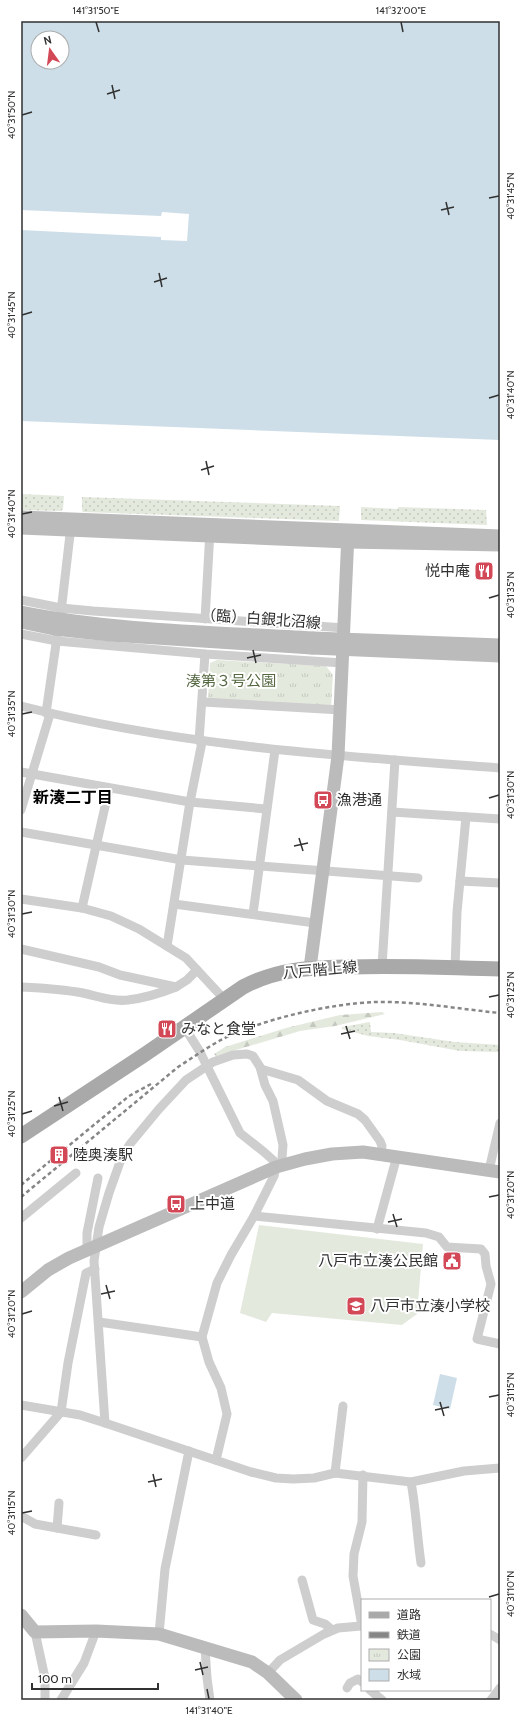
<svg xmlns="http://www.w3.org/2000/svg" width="521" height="1721" font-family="Cabin,'Noto Sans JP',sans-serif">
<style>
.grass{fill:url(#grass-dots)}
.forest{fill:url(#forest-firs)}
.park{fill:url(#park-tufts)}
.pitch{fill:#e4e9de}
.water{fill:#cddee8;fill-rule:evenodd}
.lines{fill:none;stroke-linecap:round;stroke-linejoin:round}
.street{stroke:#cecece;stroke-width:9}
.secondary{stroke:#bbb;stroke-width:13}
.primary{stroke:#a9a9a9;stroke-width:15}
.rail{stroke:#868686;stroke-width:2.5;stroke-dasharray:4 3;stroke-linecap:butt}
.secondary-bridge{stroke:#bbb;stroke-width:13}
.ticks{fill:none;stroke:#313131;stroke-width:1.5}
.labels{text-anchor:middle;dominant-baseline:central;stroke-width:4;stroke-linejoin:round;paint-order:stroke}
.poi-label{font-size:15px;fill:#313131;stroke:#fff;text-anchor:start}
.street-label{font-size:15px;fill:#313131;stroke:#fff}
.park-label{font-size:15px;fill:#566943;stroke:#fff}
.neighbourhood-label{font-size:16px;font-weight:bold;fill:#000;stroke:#fff}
.neatline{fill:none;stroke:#313131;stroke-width:1.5}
.ticks-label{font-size:10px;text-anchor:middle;fill:#313131}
</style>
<defs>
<pattern id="grass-dots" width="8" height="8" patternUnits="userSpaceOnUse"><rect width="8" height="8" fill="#e4e9de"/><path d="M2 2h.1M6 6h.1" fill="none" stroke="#c4c8bf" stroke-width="1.8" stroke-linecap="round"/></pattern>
<pattern id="forest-firs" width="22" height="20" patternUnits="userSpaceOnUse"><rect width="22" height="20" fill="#e4e9de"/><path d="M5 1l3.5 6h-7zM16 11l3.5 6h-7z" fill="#c4c8bf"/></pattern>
<pattern id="park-tufts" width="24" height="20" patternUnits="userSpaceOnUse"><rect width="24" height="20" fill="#e4e9de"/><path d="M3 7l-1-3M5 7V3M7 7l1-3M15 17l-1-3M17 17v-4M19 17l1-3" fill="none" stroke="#c4c8bf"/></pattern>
</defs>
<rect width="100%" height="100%" fill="#fff"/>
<g class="grass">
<path d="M21,494l43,2 -1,13 -2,2 -40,-1z"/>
<path d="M82,497l258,9 -1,15 -256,-9 -1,-2z"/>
<path d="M361,507l37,2v-2l88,3 1,15 -126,-5z"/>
<path d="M370,1022l1,10 23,1 61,9 45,3v7l-40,-1 -60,-11 -32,-4 -26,-7v-2z"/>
</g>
<path class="forest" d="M382,1012l3,2 -50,12 -35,5 -84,25 -2,-2 11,-7 61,-19 54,-13z"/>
<path class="park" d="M217,660l109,6 7,9 -2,33 -123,-7 2,-38z"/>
<path class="pitch" d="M259,1225l164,19 -6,70 -15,11 -130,-12 -6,9 -26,-9z"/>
<g class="water">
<path d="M25,21h475v419l-479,-19v-191l140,7v3l26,1 2,-27 -27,-2 -1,4 -140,-6v-188zM38,38h24v24h-24z"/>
<path d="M440,1374l17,4 -7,31 -17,-4z"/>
</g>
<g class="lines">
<g class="street">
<path d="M21,600l40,8 32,3 252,17"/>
<path d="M61,612l10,-86"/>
<path d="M205,619l5,-88"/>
<path d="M21,634l36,7 148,13 138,9"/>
<path d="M203,702l138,8"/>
<path d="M21,706c157,40 318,50 479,62"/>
<path d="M46,713l11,-76"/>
<path d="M199,741l6,-87"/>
<path d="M21,772l169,30 76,7"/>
<path d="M21,810l29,-96"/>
<path d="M392,812l108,7"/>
<path d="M21,832l161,28 236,18"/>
<path d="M460,881l40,2"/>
<path d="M21,899l61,9 29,8 28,13 47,29 39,42"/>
<path d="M174,904l141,19"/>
<path d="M82,908l27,-119"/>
<path d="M253,914l22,-164"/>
<path d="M167,946l23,-144 12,-60"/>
<path d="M21,949l78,18 21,8 56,12 11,-7 10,-10"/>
<path d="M382,966l13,-206"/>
<path d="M455,968l2,-56 9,-95"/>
<path d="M21,987c21,1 41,2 62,6 14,3 30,9 45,7 16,-2 33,-7 48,-13"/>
<path d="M185,1028l15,24 40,81 24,19 10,9 2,6 -2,9 -20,40 -23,39 -14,28 -15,54 7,25 12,26 6,26 -11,46"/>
<path d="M261,1069l37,11 29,21 31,13 7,6 15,21 2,5 -1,8"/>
<path d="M489,1170l11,-47"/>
<path d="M254,1216l172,17 13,4 8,10 34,2 4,5 1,12 5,18 -14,55 23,5"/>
<path d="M21,1218l55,-45"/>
<path d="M377,1229l20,-73"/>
<path d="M87,1250v-17l11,-55"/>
<path d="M99,1322l103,15"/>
<path d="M21,1405l59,10 25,8 146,49 25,6 17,1 21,-1 21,-5 76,9 53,-11 36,-3"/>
<path d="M105,1423l-11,-162 5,-34 10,-34 11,-31 10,-18 29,-35 27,-29 27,-18 20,-7 14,-1 6,2 7,11 5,18 8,16 10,44 -1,13"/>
<path d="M21,1458l40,-46 7,-49 18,-90 9,-4"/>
<path d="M335,1473l8,-67"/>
<path d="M411,1482c5,27 6,54 10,81"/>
<path d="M21,1516l14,8 61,11"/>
<path d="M57,1528l2,-25"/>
<path d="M302,1580l11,40 12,4 7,6"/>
<path d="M362,1626l-9,-50 1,-22 8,-32 1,-47"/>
<path d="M35,1632l10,46v22"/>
<path d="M159,1634l6,-65 24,-118"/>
<path d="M490,1634l10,6"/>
<path d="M205,1648l2,30 3,22"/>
<path d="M268,1673l12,-13 44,-26 14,-6 23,-2"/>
<path d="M347,1688l3,-5 8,-4 4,3"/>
<path d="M370,1690l12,10"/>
<path d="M61,1700l23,-37 12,-32"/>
<path d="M491,1700l9,-12"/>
</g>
<g class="secondary">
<path d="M21,517l479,19"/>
<path d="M21,528l327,14 152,3"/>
<path d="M313,638l187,7"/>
<path d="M312,648l188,8"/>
<path d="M310,968l28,-212 10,-222"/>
<path d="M21,1292l27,-22 21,-12 207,-91 29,-8 27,-5 31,-2 137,20"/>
<path d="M21,1615l14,17 61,-1 63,3 93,28 16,11 28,27"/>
</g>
<path class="primary" d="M21,1136l123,-81 99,-68c36,-19 67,-19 107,-20 50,-2 100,1 150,2"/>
<g class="rail">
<path d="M21,1185l108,-89 22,-12"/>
<path d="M21,1197l157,-130c14,-9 27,-18 41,-26 42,-22 110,-37 156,-39 42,-1 84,7 125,11"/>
</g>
<g class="secondary-bridge">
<path d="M21,612c95,19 195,20 292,26"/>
<path d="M21,622l33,7 56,6 202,13"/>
</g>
</g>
<path class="ticks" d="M96,22l3,10M401,22l2,10M112,85l3,14M107,94l13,-4M22,115l10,-3M489,198l10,-2M446,202l3,13M441,210l13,-3M159,273l3,14M154,282l13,-4M22,315l10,-3M489,398l10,-3M206,461l3,14M201,470l13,-4M22,514l10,-2M489,598l10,-3M253,650l3,13M247,658l14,-3M22,714l10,-2M489,798l10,-3M299,838l4,13M294,846l14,-3M22,914l10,-2M489,997l10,-2M346,1026l4,13M341,1034l14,-3M59,1097l4,14M54,1106l14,-4M22,1114l10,-3M489,1197l10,-2M393,1214l4,13M388,1222l14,-3M106,1285l4,14M101,1294l14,-3M22,1314l10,-3M489,1397l10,-2M440,1402l4,14M435,1410l14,-3M153,1474l3,13M148,1482l14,-3M22,1513l10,-2M489,1597l10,-3M200,1662l3,13M195,1670l13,-3M207,1689l2,10"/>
<defs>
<symbol id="restaurant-square" viewBox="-11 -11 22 22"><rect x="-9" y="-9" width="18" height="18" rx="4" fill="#d34856" stroke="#fff"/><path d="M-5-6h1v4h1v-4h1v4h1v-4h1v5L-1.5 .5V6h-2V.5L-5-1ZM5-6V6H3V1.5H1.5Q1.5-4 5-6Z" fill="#fff"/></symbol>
<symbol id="bus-square" viewBox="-11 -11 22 22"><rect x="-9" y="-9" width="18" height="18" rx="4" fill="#d34856" stroke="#fff"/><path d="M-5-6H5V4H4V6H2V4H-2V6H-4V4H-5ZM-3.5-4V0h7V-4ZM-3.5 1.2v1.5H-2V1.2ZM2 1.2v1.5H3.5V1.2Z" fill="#fff"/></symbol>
<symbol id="building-square" viewBox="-11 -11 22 22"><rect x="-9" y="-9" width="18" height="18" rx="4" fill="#d34856" stroke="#fff"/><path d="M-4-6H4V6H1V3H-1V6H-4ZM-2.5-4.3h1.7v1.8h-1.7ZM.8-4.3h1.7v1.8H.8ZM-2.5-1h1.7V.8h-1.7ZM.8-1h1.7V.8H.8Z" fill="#fff"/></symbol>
<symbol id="civic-square" viewBox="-11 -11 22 22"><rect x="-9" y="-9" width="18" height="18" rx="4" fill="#d34856" stroke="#fff"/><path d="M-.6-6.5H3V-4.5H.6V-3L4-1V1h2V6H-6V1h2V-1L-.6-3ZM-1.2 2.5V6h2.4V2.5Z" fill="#fff"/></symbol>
<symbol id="school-square" viewBox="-11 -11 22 22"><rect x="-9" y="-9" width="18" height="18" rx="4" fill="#d34856" stroke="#fff"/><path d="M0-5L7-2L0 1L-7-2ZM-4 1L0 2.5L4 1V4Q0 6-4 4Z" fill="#fff"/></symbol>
</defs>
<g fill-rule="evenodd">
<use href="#restaurant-square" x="473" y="560" width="22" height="22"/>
<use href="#bus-square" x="312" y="789" width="22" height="22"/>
<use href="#restaurant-square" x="156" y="1018" width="22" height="22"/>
<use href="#building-square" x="48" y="1144" width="22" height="22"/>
<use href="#bus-square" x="165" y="1193" width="22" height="22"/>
<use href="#civic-square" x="441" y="1250" width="22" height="22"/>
<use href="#school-square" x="345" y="1295" width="22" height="22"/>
</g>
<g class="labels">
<g class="poi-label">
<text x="470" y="571" text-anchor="end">悦中庵</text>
<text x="337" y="800">漁港通</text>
<text x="181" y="1029">みなと食堂</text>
<text x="73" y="1155">陸奥湊駅</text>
<text x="190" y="1204">上中道</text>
<text x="438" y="1261" text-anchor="end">八戸市立湊公民館</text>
<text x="370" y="1306">八戸市立湊小学校</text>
</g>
<g class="street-label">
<text transform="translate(261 619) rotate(4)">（臨）白銀北沼線</text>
<text transform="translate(320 970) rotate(-5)">八戸階上線</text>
</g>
<g class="park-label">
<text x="231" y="681">湊第３号公園</text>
</g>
<g class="neighbourhood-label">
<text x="73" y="797">新湊二丁目</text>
</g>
</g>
<rect width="521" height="1721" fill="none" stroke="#ffffff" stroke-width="44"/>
<rect x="361" y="1599" width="130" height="92" fill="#ffffff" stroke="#adadad"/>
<rect x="369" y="1612" width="20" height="6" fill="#a9a9a9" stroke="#adadad"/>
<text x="397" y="1619" font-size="12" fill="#313131">道路</text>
<rect x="369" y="1632" width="20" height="6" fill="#868686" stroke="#adadad"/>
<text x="397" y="1639" font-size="12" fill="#313131">鉄道</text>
<rect x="369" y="1649" width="20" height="12" fill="url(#park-tufts)" stroke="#adadad"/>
<text x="397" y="1659" font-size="12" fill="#313131">公園</text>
<rect x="369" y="1669" width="20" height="12" fill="#cddee8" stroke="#adadad"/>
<text x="397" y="1679" font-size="12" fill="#313131">水域</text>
<g transform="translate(50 50) rotate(346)"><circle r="19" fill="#ffffff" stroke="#adadad"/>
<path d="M0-3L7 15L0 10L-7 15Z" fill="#d34856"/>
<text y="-6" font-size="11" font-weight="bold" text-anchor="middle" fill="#313131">N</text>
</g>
<path d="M32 1683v6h126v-6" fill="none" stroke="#313131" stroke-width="2"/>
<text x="38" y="1683" font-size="12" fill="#313131" stroke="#ffffff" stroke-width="3" paint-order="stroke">100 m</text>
<rect x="22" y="22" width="477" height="1677" class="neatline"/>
<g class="ticks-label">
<text x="96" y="14">141°31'50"E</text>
<text x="401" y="14">141°32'00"E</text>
<text transform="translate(11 115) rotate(-90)" y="4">40°31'50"N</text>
<text transform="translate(510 196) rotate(-90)" y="4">40°31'45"N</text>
<text transform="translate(11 315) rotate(-90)" y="4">40°31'45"N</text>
<text transform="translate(510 395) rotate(-90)" y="4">40°31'40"N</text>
<text transform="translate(11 514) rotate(-90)" y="4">40°31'40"N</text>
<text transform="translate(510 595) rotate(-90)" y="4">40°31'35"N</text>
<text transform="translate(11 714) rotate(-90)" y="4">40°31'35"N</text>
<text transform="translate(510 795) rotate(-90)" y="4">40°31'30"N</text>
<text transform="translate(11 914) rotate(-90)" y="4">40°31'30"N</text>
<text transform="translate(510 995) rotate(-90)" y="4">40°31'25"N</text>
<text transform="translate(11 1114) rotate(-90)" y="4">40°31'25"N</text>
<text transform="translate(510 1195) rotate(-90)" y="4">40°31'20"N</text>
<text transform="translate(11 1314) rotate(-90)" y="4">40°31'20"N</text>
<text transform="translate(510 1395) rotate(-90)" y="4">40°31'15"N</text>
<text transform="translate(11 1513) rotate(-90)" y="4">40°31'15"N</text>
<text transform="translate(510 1594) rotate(-90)" y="4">40°31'10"N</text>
<text x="209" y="1714">141°31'40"E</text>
</g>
</svg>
